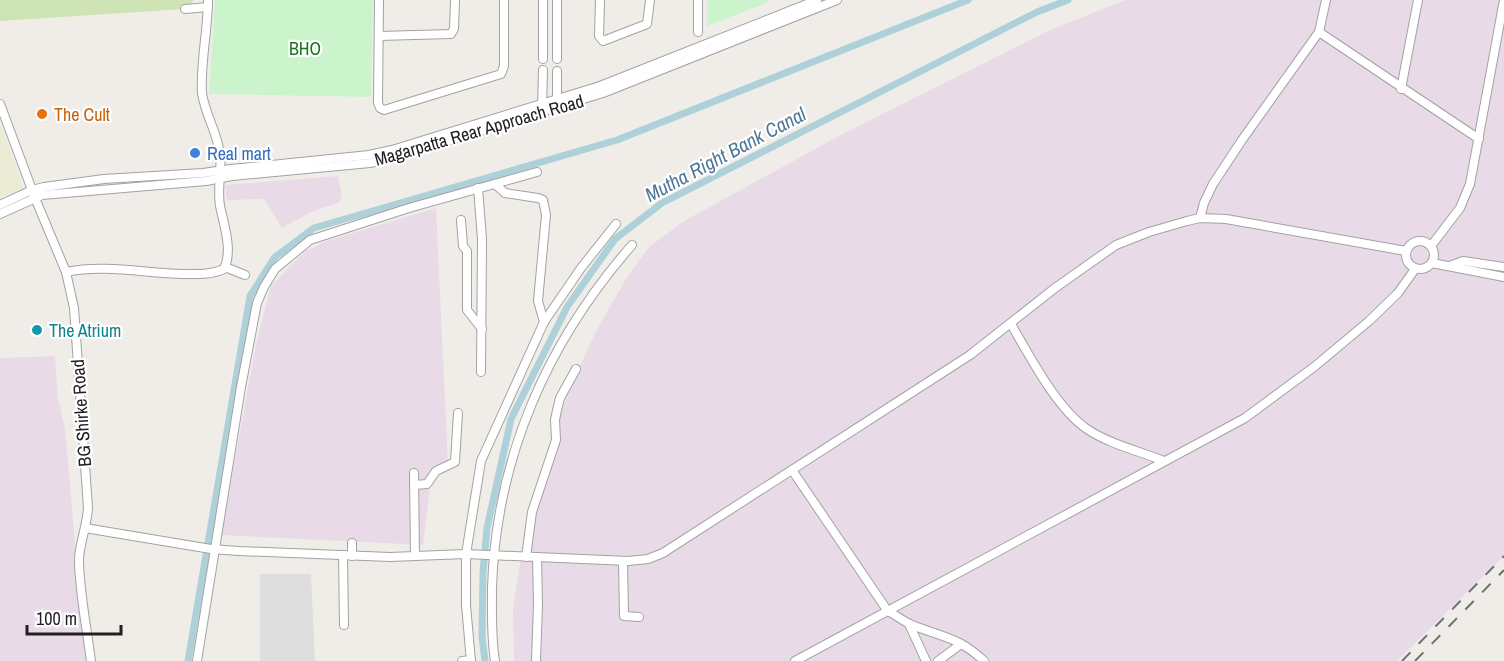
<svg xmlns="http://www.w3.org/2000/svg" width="1504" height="661" font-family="'Archivo Narrow',sans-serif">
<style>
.residential{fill:#dfdede}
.industrial{fill:#e8dbe7}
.farmland{fill:#ececd6}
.grass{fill:#cee4b4}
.park{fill:#cbf4cc}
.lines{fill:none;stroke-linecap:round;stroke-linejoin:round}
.canal{stroke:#aed1d9;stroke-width:7}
.minor-casing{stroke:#a2a2a2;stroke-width:10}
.minor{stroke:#fff;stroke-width:8}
.rail{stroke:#6f6f6f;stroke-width:2;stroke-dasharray:12 12;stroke-linecap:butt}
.food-dot{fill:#e8710a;stroke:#fff;stroke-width:2}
.shop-dot{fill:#3f7fe0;stroke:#fff;stroke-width:2}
.culture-dot{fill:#0f9aa8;stroke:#fff;stroke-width:2}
.labels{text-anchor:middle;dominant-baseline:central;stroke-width:4.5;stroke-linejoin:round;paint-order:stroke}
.park-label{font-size:18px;fill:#18751b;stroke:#fff}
.food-label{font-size:18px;fill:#c56008;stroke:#fff;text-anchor:start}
.street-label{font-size:18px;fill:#212121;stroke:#fff}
.shop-label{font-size:18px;fill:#366cbe;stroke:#fff;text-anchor:start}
.culture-label{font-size:18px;fill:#0d838f;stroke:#fff;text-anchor:start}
.water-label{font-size:20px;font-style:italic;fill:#4f7898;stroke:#fff}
</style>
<rect width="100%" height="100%" fill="#f0ede8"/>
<path class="residential" d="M260,574h51l4,87h-55z"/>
<g class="industrial">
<path d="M1125,0h379v556l-107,105h-883l-1,-52 16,-104 38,-109 27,-61 33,-58 22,-30 35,-26 153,-84 213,-107z"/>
<path d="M338,176l4,21 -4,6 -27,9 -29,16 -18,-29 -37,1 -2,-15z"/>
<path d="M436,208l12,256 -15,2 -10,79 -202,-10 36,-196 14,-53 33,-34 22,-11z"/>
<path d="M55,356l3,43 7,29 15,173 8,60h-88v-303z"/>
</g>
<path class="farmland" d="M0,123l23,65 -23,10z"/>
<path class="grass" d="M0,0h194l-9,9 -185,12z"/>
<g class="park">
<path d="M215,0h158l-2,97 -162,-3z"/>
<path d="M707,0h61v1l-4,3 -57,22z"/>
</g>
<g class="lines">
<g class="canal">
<path d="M188,661l62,-365 25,-39 39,-29 303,-88 351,-140"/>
<path d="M485,661l-3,-24 1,-65 4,-44 24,-109 56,-112 48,-68 47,-36 375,-191 31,-12"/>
</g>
<defs>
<g id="minor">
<path d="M379,0l-1,103 2,5 4,2 117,-36 3,-8v-66"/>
<path d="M600,0l-1,36 4,5 44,-17 3,-24"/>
<path d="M185,9l23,-2"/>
<path d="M698,32v-32"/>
<path d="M1319,32l160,107"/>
<path d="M379,36l72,-2 3,-5 1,-29"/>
<path d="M543,59v-59"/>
<path d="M557,59v-59"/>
<path d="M557,71v31"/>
<path d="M1401,89l17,-89"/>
<path d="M0,104l35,94 31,74 8,36 14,200c-1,18 -8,33 -9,51 0,30 8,71 12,102"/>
<path d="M542,108l1,-38"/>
<path d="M495,184l10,9 33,5 5,2 3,15 -8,86 6,21"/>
<path d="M478,188l4,51 -1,133"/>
<path d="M0,205l32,-15 12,-3 60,-8 99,-6 28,-4 138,-14 23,-5 208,-64 217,-86"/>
<path d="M0,214l42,-19 164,-14 26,-5 138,-13 23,-5 210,-65 234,-93"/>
<path d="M1200,218l4,-15 9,-19 29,-44 77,-108 7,-32"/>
<path d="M461,220l2,26 4,5v59l15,19"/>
<circle cx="1420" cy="255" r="14"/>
<path d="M1431,246l29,-38 10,-24 34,-184"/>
<path d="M1432,263l72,14"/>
<path d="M1452,265l11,-4 41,6"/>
<path d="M225,267l20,8"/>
<path d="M66,272c38,-8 78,1 117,2 14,0 28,1 41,-5 9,-18 0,-44 -4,-63 -3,-19 2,-34 0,-51 -2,-22 -15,-40 -18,-62 -2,-28 6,-64 6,-93"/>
<path d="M1011,324c18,31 46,85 76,105 22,15 52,22 77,32"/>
<path d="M792,470l95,140c8,5 16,11 25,15 30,12 47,12 72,36"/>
<path d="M414,473l1,83"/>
<path d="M414,485l13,-1 9,-13 19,-9 3,-49"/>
<path d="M85,528l126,21 28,2 151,6 76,-3 162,7 20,-2 15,-6 307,-198 85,-67 61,-43 33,-13 38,-11 13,-3 26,1 180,32"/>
<path d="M352,543v13"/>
<path d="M343,555l1,70"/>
<path d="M526,557l6,-45 24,-72 -1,-20 2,-10 3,-12 16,-29"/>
<path d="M623,561l1,55 15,1"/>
<path d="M909,624l17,37"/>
<path d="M197,661l44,-274 16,-84 7,-16 11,-18 35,-29 99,-32 128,-36"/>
<path d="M462,661l9,-1"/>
<path d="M471,661l-5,-56v-51l15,-93 63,-139 37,-54 35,-44"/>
<path d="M495,661c-4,-25 -3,-48 -3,-73 4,-130 55,-246 140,-343"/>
<path d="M536,661l2,-57 -1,-47"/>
<path d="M795,661l450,-243 69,-51 55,-46 29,-28 17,-24"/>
<path d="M938,661l23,-17"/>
</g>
</defs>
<use href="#minor" class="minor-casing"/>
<use href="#minor" class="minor"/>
<g class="rail">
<path d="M1402,661l102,-105"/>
<path d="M1415,661l89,-91"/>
</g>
</g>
<circle class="food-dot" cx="42" cy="114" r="6"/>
<circle class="shop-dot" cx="195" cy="153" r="6"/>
<circle class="culture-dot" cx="37" cy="330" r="6"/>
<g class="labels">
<g class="park-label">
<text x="305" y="48">BHO</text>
</g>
<g class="food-label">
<text x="54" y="114">The Cult</text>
</g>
<g class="street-label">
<text transform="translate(479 130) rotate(-16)">Magarpatta Rear Approach Road</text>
<text transform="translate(81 413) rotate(-94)">BG Shirke Road</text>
</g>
<g class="shop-label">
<text x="207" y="153">Real mart</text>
</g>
<g class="culture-label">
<text x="49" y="330">The Atrium</text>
</g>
<g class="water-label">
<text transform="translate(725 154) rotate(-28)">Mutha Right Bank Canal</text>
</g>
</g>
<path d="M27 625v9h94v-9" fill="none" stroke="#212121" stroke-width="3"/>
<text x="36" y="625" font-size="18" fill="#212121" stroke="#ffffff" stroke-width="4.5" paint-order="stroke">100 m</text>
</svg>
